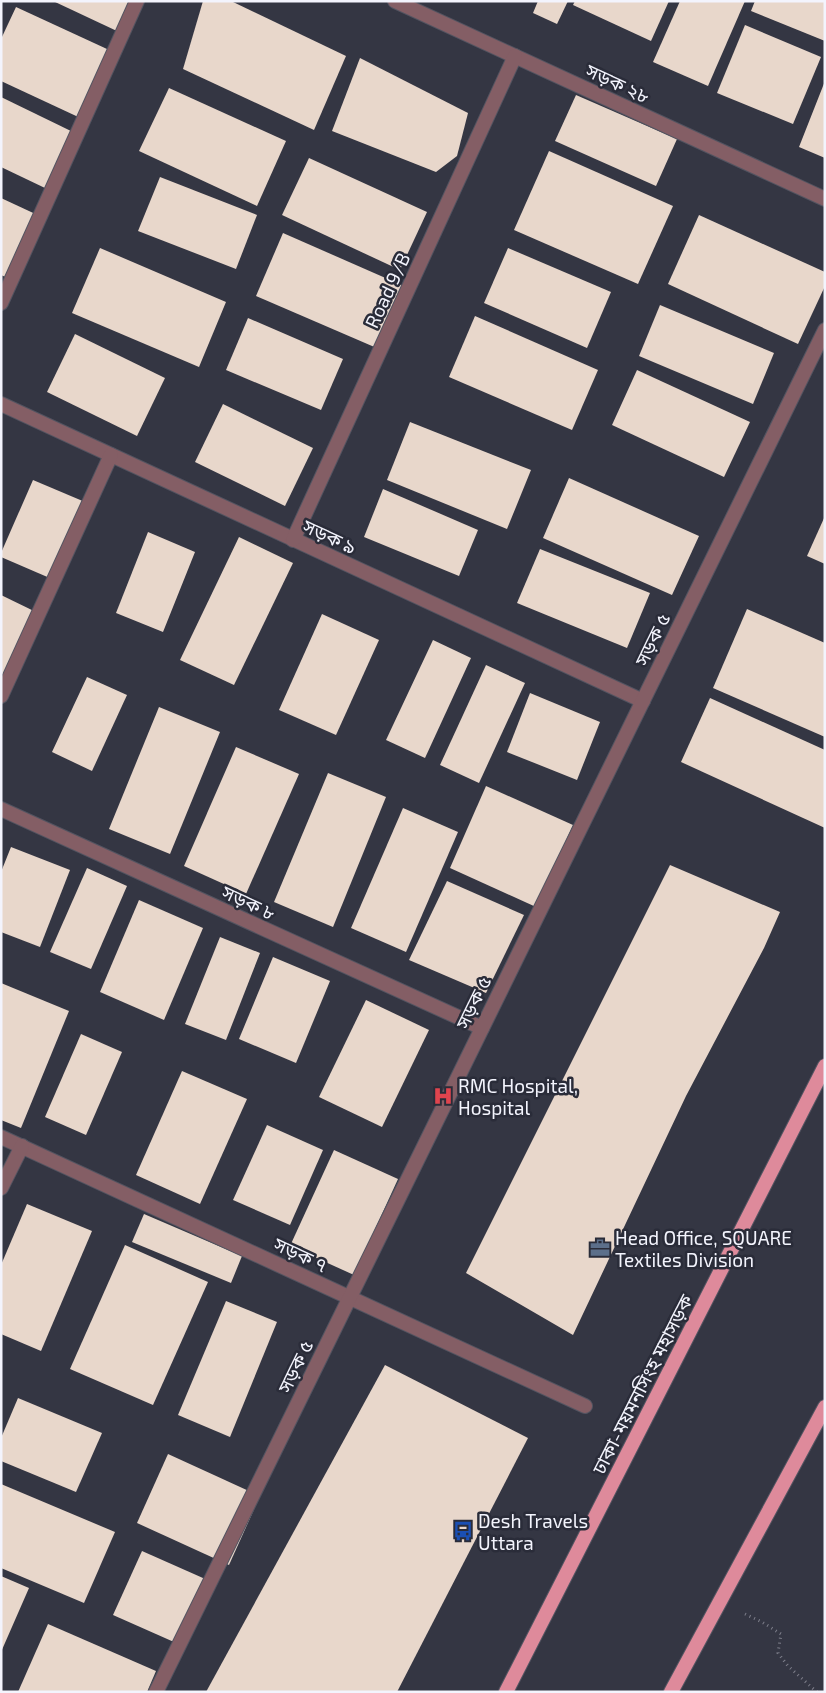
<svg xmlns="http://www.w3.org/2000/svg" width="826" height="1693" font-family="'Exo 2','Noto Sans Bengali',sans-serif">
<style>
.building{fill:#e8d7cb}
.lines{fill:none;stroke-linecap:round;stroke-linejoin:round}
.minor-casing{stroke:#535461;stroke-width:16}
.trunk-casing{stroke:#535461;stroke-width:16}
.path{stroke:#7e7f8b;stroke-width:3;stroke-dasharray:1 4;stroke-linecap:butt}
.minor{stroke:#845e65;stroke-width:14}
.trunk{stroke:#de8a9b;stroke-width:14}
.labels{text-anchor:middle;dominant-baseline:central;stroke-width:5;stroke-linejoin:round;paint-order:stroke}
.street-label{font-size:19px;fill:#f3f4fd;stroke:#2a2c39}
.poi-label{font-size:19px;fill:#f3f4fd;stroke:#2a2c39;text-anchor:start}
</style>
<rect width="100%" height="100%" fill="#343643"/>
<g class="building">
<path d="M53,1h79l-13,31z"/>
<path d="M203,1h28l115,55 -32,74 -131,-61z"/>
<path d="M538,1h30l-11,23 -24,-11z"/>
<path d="M575,1h94l-18,40 -78,-36z"/>
<path d="M680,1h65l-37,85 -55,-24z"/>
<path d="M755,1h70v40l-74,-30z"/>
<path d="M16,7l104,48 -31,67 -88,-41v-42z"/>
<path d="M745,25l76,32 -28,67 -76,-31z"/>
<path d="M360,58l108,55 -11,43 -21,16 -104,-41z"/>
<path d="M825,81v77l-26,-11z"/>
<path d="M169,88l117,53 -29,65 -118,-55z"/>
<path d="M576,95l101,44 -21,47 -101,-45z"/>
<path d="M1,97l72,35 -28,56 -44,-21z"/>
<path d="M549,151l124,55 -35,78 -124,-54z"/>
<path d="M309,158l118,54 -27,58 -118,-55z"/>
<path d="M160,177l97,38 -21,54 -98,-38z"/>
<path d="M1,198l43,20 -30,63 -13,-6z"/>
<path d="M699,215l126,57v14l-27,58 -130,-60z"/>
<path d="M283,233l123,54 -27,62 -123,-53z"/>
<path d="M100,248l126,54 -27,65 -127,-54z"/>
<path d="M508,248l103,44 -24,56 -103,-45z"/>
<path d="M660,305l114,48 -21,51 -114,-48z"/>
<path d="M475,316l123,54 -26,60 -123,-53z"/>
<path d="M248,318l95,41 -22,51 -95,-40z"/>
<path d="M75,334l90,44 -28,58 -90,-44z"/>
<path d="M637,370l113,52 -26,55 -112,-52z"/>
<path d="M223,404l90,44 -28,58 -90,-44z"/>
<path d="M410,422l121,48 -24,59 -120,-49z"/>
<path d="M569,478l130,58 -27,59 -129,-57z"/>
<path d="M33,480l52,22 -33,77 -51,-22v-4z"/>
<path d="M383,489l95,41 -19,46 -95,-39z"/>
<path d="M825,516v48l-18,-8z"/>
<path d="M148,532l47,20 -32,80 -47,-19z"/>
<path d="M239,537l54,26 -59,122 -54,-25z"/>
<path d="M540,549l110,44 -23,55 -110,-45z"/>
<path d="M1,595l37,18 -37,77z"/>
<path d="M747,609l78,34v94l-112,-49z"/>
<path d="M322,614l57,26 -43,95 -57,-25z"/>
<path d="M433,640l38,18 -46,100 -39,-18z"/>
<path d="M486,665l39,18 -46,100 -39,-18z"/>
<path d="M87,677l40,18 -35,76 -40,-19z"/>
<path d="M530,693l70,29 -23,58 -70,-28z"/>
<path d="M710,698l115,52v78l-144,-66z"/>
<path d="M159,707l61,25 -50,122 -61,-25z"/>
<path d="M236,747l63,27 -53,120 -62,-28z"/>
<path d="M328,773l58,24 -53,130 -59,-25z"/>
<path d="M486,786l87,39 -37,82 -86,-39z"/>
<path d="M403,808l55,24 -52,120 -55,-24z"/>
<path d="M11,847l59,23 -30,77 -39,-15v-60z"/>
<path d="M670,865l110,47 -16,36 -78,148 -113,239 -107,-62z"/>
<path d="M87,868l40,18 -36,83 -41,-17z"/>
<path d="M447,881l77,34 -38,78 -77,-33z"/>
<path d="M139,900l64,28 -39,92 -64,-28z"/>
<path d="M220,937l40,16 -34,87 -41,-16z"/>
<path d="M273,957l57,24 -34,82 -57,-24z"/>
<path d="M1,983l68,28 -48,117 -20,-8z"/>
<path d="M366,1000l63,30 -47,97 -63,-30z"/>
<path d="M81,1034l41,18 -36,83 -41,-18z"/>
<path d="M182,1071l65,28 -47,105 -64,-29z"/>
<path d="M267,1125l56,25 -33,75 -57,-25z"/>
<path d="M334,1150l64,29 -44,96 -64,-29z"/>
<path d="M27,1204l65,27 -51,120 -40,-17v-69z"/>
<path d="M144,1214l98,42 -11,27 -99,-41z"/>
<path d="M125,1245l83,37 -55,123 -83,-36z"/>
<path d="M226,1301l51,21 -47,115 -52,-22z"/>
<path d="M385,1365l143,73 -131,254h-191z"/>
<path d="M18,1398l84,35 -26,59 -75,-31v-23z"/>
<path d="M168,1454l92,42 -31,69 -92,-42z"/>
<path d="M1,1484l114,48 -31,71 -83,-35z"/>
<path d="M142,1551l70,31 -29,64 -70,-31z"/>
<path d="M1,1576l28,12 -28,64z"/>
<path d="M48,1624l108,47 -9,21h-129z"/>
</g>
<g class="lines">
<defs>
<g id="minor">
<path d="M395,1l430,198"/>
<path d="M1,303l136,-302"/>
<path d="M1,404l642,297"/>
<path d="M293,540l222,-484"/>
<path d="M1,696l110,-241"/>
<path d="M1,809l481,219"/>
<path d="M1,1137l584,269"/>
<path d="M1,1188l21,-42"/>
<path d="M156,1692l669,-1362"/>
</g>
<g id="trunk">
<path d="M506,1692l319,-626"/>
<path d="M671,1692l154,-285"/>
</g>
</defs>
<use href="#minor" class="minor-casing"/>
<use href="#trunk" class="trunk-casing"/>
<path class="path" d="M745,1614l17,8 19,12 -3,19 10,13 29,26"/>
<use href="#minor" class="minor"/>
<use href="#trunk" class="trunk"/>
</g>
<defs>
<symbol id="hospital-bare" viewBox="-9 -9 18 18"><path d="M-5-5h3v3.5h4V-5h3V5h-3V1.5h-4V5h-3Z" fill="#e0444e" stroke="#2a2c39" stroke-width="2.5" paint-order="stroke"/></symbol>
<symbol id="office-bare" viewBox="-9 -9 18 18"><path d="M-6-3h4V-5.5h4V-3h4V5H-6ZM-1-4.5V-3h2v-1.5ZM-6 0V1H6V0Z" fill="#5c6f8a" stroke="#2a2c39" stroke-width="2.5" paint-order="stroke"/></symbol>
<symbol id="bus-bare" viewBox="-9 -9 18 18"><path d="M-5-6H5V4H4V6H2V4H-2V6H-4V4H-5ZM-3.5-4V0h7V-4ZM-3.5 1.2v1.5H-2V1.2ZM2 1.2v1.5H3.5V1.2Z" fill="#1a4fb4" stroke="#2a2c39" stroke-width="2.5" paint-order="stroke"/></symbol>
</defs>
<g fill-rule="evenodd">
<use href="#hospital-bare" x="429" y="1082" width="28" height="28"/>
<use href="#office-bare" x="586" y="1234" width="28" height="28"/>
<use href="#bus-bare" x="449" y="1517" width="28" height="28"/>
</g>
<g class="labels">
<g class="street-label">
<text transform="translate(618 83) rotate(25)">সড়ক ২৮</text>
<text transform="translate(387 290) rotate(-65)">Road 9/B</text>
<text transform="translate(330 536) rotate(25)">সড়ক ৯</text>
<text transform="translate(652 639) rotate(-64)">সড়ক ৫</text>
<text transform="translate(249 902) rotate(25)">সড়ক ৮</text>
<text transform="translate(473 1002) rotate(-64)">সড়ক ৫</text>
<text transform="translate(301 1254) rotate(25)">সড়ক ৭</text>
<text transform="translate(295 1366) rotate(-64)">সড়ক ৫</text>
<text transform="translate(642 1384) rotate(-63)">ঢাকা-ময়মনসিংহ মহাসড়ক</text>
</g>
<g class="poi-label">
<text x="458" y="1085">RMC Hospital,<tspan x="458" dy="22">Hospital</tspan></text>
<text x="615" y="1237">Head Office, SQUARE<tspan x="615" dy="22">Textiles Division</tspan></text>
<text x="478" y="1520">Desh Travels<tspan x="478" dy="22">Uttara</tspan></text>
</g>
</g>
<rect width="826" height="1693" fill="none" stroke="#f3f4fd" stroke-width="5"/>
</svg>
